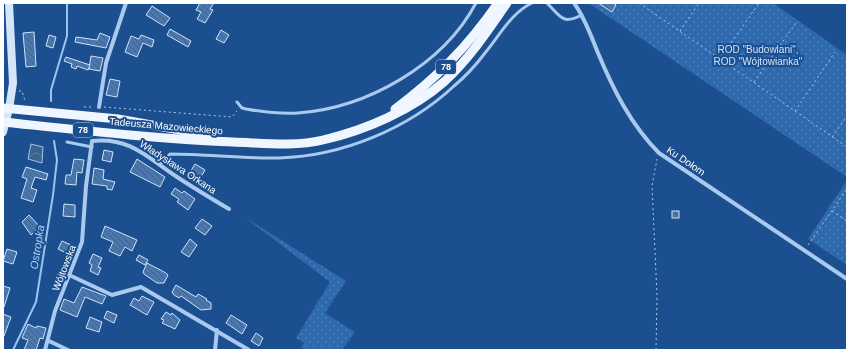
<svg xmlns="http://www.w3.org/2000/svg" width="850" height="353" font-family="Helvetica,sans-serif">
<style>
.green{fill:url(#green-dots)}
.water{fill:url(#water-waves);stroke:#9cc4f0}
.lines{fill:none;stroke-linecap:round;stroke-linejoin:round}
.stream{stroke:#9cc4f0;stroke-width:2}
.building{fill:url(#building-back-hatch);stroke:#cfe3fa}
.path{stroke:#a9c9ee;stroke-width:1;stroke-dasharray:2 3;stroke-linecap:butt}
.service{stroke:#a9c9ee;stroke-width:3}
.minor{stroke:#a9c9ee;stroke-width:4}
.secondary{stroke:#d6e6fa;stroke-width:8}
.primary{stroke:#f0f6ff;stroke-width:9}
.labels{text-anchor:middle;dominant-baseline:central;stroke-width:4;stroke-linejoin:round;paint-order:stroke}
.shield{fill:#1b4f8f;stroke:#bbcadd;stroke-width:1}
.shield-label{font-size:9px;font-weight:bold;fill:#fff}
.park-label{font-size:10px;fill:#cfe3fa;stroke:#1b4f8f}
.street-label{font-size:10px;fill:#fff;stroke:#1b4f8f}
.water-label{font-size:11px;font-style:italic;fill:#b5d3f5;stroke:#1b4f8f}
</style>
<defs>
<pattern id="green-dots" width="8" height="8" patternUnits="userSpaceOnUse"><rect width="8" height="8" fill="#2e69ad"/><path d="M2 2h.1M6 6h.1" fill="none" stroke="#4d80b9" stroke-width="1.8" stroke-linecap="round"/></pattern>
<pattern id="water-waves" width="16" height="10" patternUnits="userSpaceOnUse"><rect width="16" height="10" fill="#3c6290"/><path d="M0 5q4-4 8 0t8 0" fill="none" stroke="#597aa1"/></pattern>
<pattern id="building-back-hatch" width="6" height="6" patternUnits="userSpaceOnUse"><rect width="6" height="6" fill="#4478b7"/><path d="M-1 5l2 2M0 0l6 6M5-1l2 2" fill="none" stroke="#486282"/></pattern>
</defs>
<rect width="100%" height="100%" fill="#1b4f8f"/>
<g class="green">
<path d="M588,3h185l74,52v122z"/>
<path d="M847,180v85l-39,-26z"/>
<path d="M243,216l103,65 -21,32 30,19 -13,18h-37l-4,-3 3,-4 -8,-5 34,-56z"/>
</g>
<path class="water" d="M31,144l12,3 -1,16 -14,-4z"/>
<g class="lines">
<g class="stream">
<path d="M51,101v-11l16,-54v-33"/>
<path d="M13,350l23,-48 17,-107 4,-35 -3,-19"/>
</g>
</g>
<g class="building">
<path d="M200,3h14l-4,6 3,1 -8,13 -8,-4 4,-7 -5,-2z"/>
<path d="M598,3h15l3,2 -4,7z"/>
<path d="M152,6l18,12 -6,8 -18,-11z"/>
<path d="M170,29l21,12 -3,6 -21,-12z"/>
<path d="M221,30l8,5 -5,8 -8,-4z"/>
<path d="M34,32l2,34 -10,1 -3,-34z"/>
<path d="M100,33l10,4 -4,11 -31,-6 1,-5 21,3z"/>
<path d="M49,35l7,2 -3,11 -7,-2z"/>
<path d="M141,35l13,5 -2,7 -9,-4 -6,14 -12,-5 6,-16 8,3z"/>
<path d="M91,56l12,2 -3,13 -11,-2z"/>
<path d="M66,57l24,8 -2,5 -11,-4 -1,3 -5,-2 1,-3 -8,-3z"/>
<path d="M110,79l10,2 -3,16 -11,-2z"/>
<path d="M104,150l9,2 -2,10 -9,-2z"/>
<path d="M74,159l10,1 -2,13 -5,-1 -1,13 -11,-1 1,-9h5z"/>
<path d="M137,159l28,18 -5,10 -30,-15z"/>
<path d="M195,164l10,6 -6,10 -10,-6z"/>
<path d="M26,167l22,7 -2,6 -11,-3 -4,11 6,2 -4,12 -12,-4 6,-19 -5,-2z"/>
<path d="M94,168l10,2 -1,9 12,3 -3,8 -5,-1v-3l-15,-2z"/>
<path d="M175,188l7,5 2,-2 11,8 -7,11 -11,-8 2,-3 -8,-5z"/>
<path d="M64,204l11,1v12l-12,-1z"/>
<rect x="672" y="211" width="7" height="7"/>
<path d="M29,215l11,12 -9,8 -9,-13z"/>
<path d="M202,219l10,7 -7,9 -10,-7z"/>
<path d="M105,226l32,14 -5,11 -7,-4 -5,9 -11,-5 4,-9 -12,-5z"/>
<path d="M190,239l7,6 -8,12 -8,-5z"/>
<path d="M62,241l9,4 -3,9 -10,-5z"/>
<path d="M7,249l10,3 -4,12 -10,-3z"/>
<path d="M93,254l9,4 -4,9 3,1 -3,7 -8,-4 2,-6 -3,-2z"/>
<path d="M139,255l9,5 -3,5 -9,-5z"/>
<path d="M147,263l19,10 2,2 -4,8h-7l-13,-9 -1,-2z"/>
<path d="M176,285l20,12 2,-3 9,5 -1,1 5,3v6l-10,1 -20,-14 -2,2 -5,-3 -2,-3z"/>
<path d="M3,286l7,2 -6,19h-1z"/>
<path d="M82,287l24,9 -4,8 -17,-7 -8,20 -17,-7 4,-11 10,4z"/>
<path d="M142,296l12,6 -7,13 -17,-10 4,-7 5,3z"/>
<path d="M107,311l10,4 -3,8 -10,-5z"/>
<path d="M166,312l5,3 1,-2 8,7 -5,9 -13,-6 2,-3 -3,-1z"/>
<path d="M3,314l8,3 -7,19h-1z"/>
<path d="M231,315l16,10 -5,9 -16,-11z"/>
<path d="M90,317l12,5 -3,10 -13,-4z"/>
<path d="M28,324l8,4 1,-2 9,2 -3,11 -3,-1 -4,12h-12l4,-10 -6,-2z"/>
<path d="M256,333l7,5 -4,8 -8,-5z"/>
</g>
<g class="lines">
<g class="path">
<path d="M639,3l208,144"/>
<path d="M680,31l19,-28"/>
<path d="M720,59l39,-56"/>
<path d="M754,82l42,-59"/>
<path d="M19,91h3l3,10"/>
<path d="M84,107h9"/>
<path d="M104,107l128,10 5,-6"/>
<path d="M795,111l40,-59"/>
<path d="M832,137l15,-21"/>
<path d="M832,211l15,10"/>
<path d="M808,245l39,-56"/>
<path d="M656,350l1,-55 -5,-109 5,-27"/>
</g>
<g class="service">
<path d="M547,3c14,14 15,22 35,12"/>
<path d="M237,102l5,6 4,1c17,3 34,5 52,4 69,-5 145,-48 178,-110"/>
<path d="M67,142l25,5"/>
<path d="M160,164l10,-10c37,0 73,5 109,4 63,-2 129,-29 175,-72 12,-10 22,-21 31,-33 15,-18 26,-40 47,-50"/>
</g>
<g class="minor">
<path d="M574,3c11,15 17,33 24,50 15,36 33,72 61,100l188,126"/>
<path d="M99,107l7,-44 20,-60"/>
<path d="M69,275l43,20 29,-8 108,63"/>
<path d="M49,341l19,9"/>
<path d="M45,350l10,-39 27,-69 4,-56 6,-45c39,-4 56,17 85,36 17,11 35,22 52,32"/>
<path d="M215,350l2,-20"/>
</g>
<path class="secondary" d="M3,132l6,-23 4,-26 -4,-80"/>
<g class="primary">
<path d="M3,108l115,11 90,16"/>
<path d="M395,109c42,-31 73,-63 103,-106"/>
<path d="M3,122c76,8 153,17 230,20 30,1 61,5 90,-2 43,-10 89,-30 122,-59 25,-23 43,-51 62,-78"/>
</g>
</g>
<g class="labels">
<g class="shield">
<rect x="436" y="60" width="20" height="14" rx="3"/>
<rect x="73" y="123" width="20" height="14" rx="3"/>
</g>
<g class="shield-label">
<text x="446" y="67">78</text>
<text x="83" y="130">78</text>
</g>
<g class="park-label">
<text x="758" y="49">ROD "Budowlani",<tspan x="758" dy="12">ROD "Wójtowianka"</tspan></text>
</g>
<g class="street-label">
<text transform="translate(166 126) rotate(5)">Tadeusza Mazowieckiego</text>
<text transform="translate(686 161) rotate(34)">Ku Dołom</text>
<text transform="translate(178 167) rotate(33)">Władysława Orkana</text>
<text transform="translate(64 268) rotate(-69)">Wójtowska</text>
</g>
<g class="water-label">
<text transform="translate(37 247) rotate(-81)">Ostropka</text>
</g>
</g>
<rect width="850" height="353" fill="none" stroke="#ffffff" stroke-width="8"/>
</svg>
